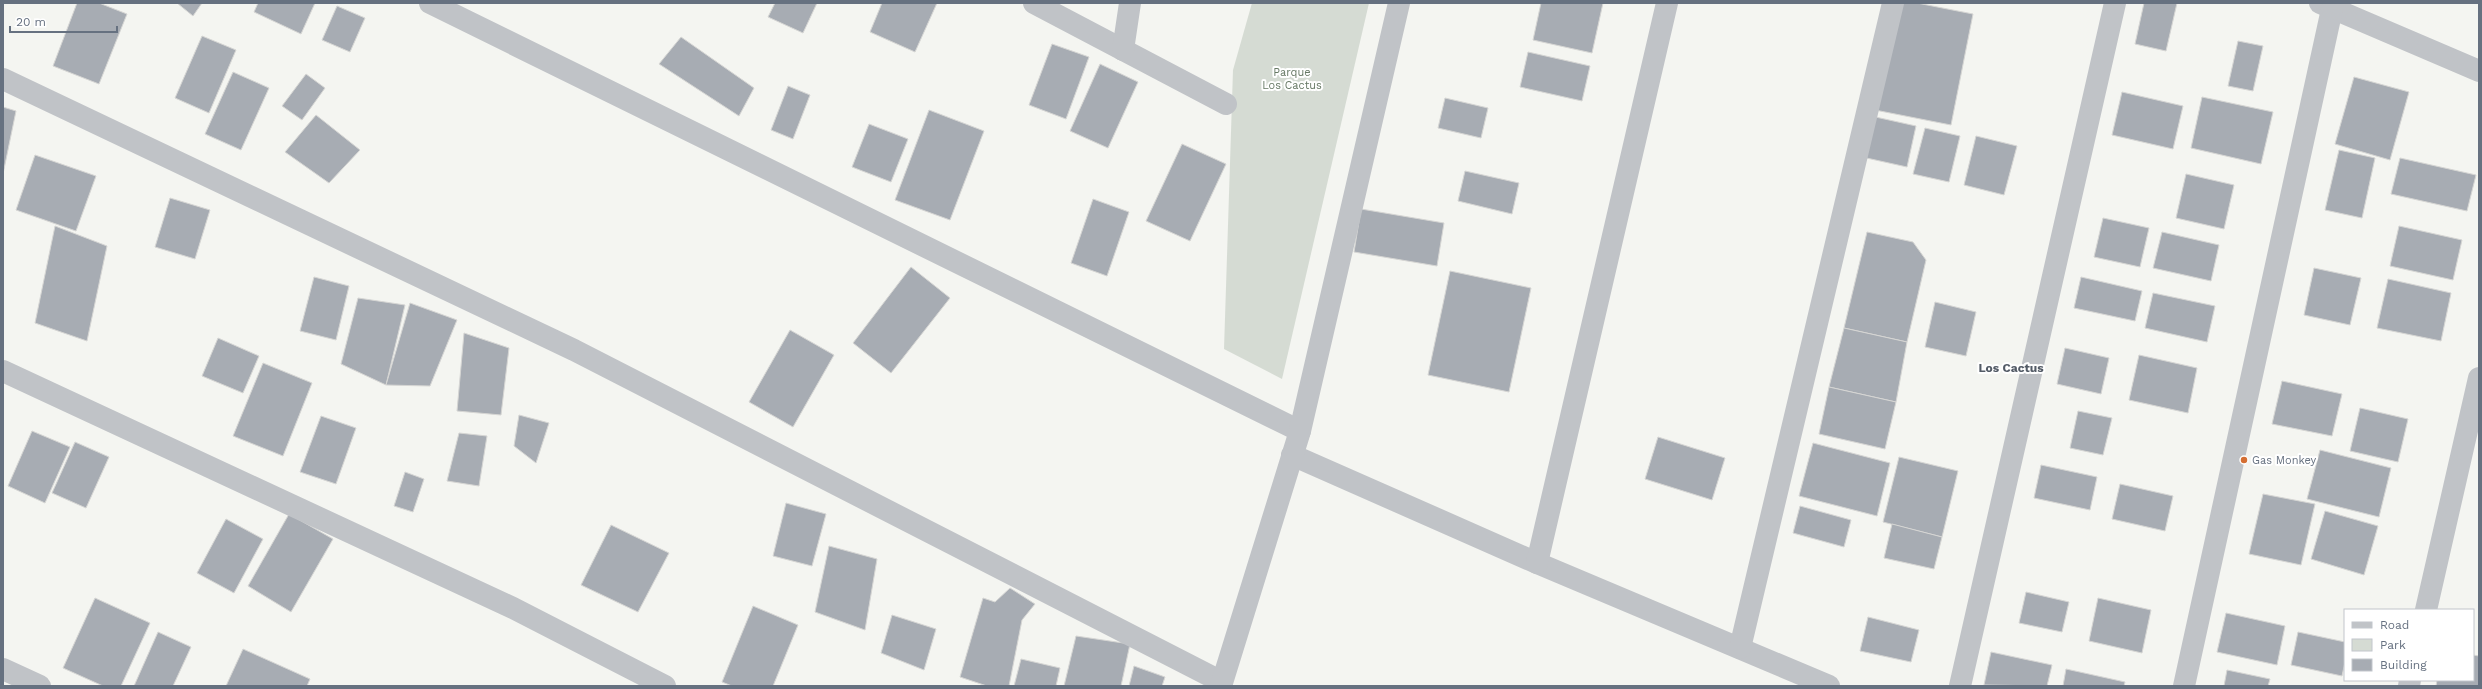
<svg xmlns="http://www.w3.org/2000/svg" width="2482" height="689" font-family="'Work Sans',sans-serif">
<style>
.green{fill:#d5dbd3}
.building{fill:#a7acb3;stroke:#d6d6d4}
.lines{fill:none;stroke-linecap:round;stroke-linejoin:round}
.minor{stroke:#c0c3c7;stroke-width:22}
.poi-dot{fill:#d46e32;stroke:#fff;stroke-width:1.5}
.labels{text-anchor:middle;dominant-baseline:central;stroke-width:4;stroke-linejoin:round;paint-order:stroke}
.park-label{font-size:11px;fill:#667864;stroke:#fff}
.poi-label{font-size:11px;fill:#667180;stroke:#fff;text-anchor:start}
.neighbourhood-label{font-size:12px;font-weight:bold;fill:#535b66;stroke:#fff}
</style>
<rect width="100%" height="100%" fill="#f4f5f1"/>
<path class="green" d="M1252,3h117l-87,376 -58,-30 9,-279z"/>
<g class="building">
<path d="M77,3h22l28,11 -28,70 -46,-18z"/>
<path d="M177,3h25l-9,13z"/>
<path d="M258,3h57l-14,31 -47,-22z"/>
<path d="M775,3h42l-14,30 -35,-16z"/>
<path d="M882,3h55l-22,49 -45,-20z"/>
<path d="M1541,3h62l-11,50 -59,-13z"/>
<path d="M1896,3h21l56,11 -22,111 -76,-15z"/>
<path d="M2144,3h33l-11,48 -31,-7z"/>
<path d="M337,6l28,12 -15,34 -28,-12z"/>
<path d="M202,36l34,14 -27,63 -34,-15z"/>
<path d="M681,37l73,51 -15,28 -80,-52z"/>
<path d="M2238,41l25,5 -10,45 -25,-5z"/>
<path d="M1052,44l37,13 -23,62 -37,-14z"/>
<path d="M1528,52l62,14 -8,35 -62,-14z"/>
<path d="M1100,64l38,18 -30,66 -38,-17z"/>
<path d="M233,72l36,16 -28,62 -36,-16z"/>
<path d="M306,74l19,14 -23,32 -20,-14z"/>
<path d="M2354,77l55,15 -19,68 -55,-16z"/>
<path d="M788,86l22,9 -17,44 -22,-9z"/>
<path d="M2122,92l61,14 -10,43 -61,-14z"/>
<path d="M2202,97l71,15 -12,52 -70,-16z"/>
<path d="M1445,98l43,10 -7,30 -43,-10z"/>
<path d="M3,107l13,4 -13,63z"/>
<path d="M929,110l55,21 -34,89 -55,-20z"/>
<path d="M316,115l44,35 -31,33 -44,-31z"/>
<path d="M1871,116l45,10 -9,41 -45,-10z"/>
<path d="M869,124l39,15 -17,43 -39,-15z"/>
<path d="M1925,128l35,8 -11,46 -36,-8z"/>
<path d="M1976,136l41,10 -13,49 -40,-10z"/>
<path d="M1182,144l44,20 -36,77 -44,-20z"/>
<path d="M2339,150l36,8 -13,60 -37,-8z"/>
<path d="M35,155l61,21 -20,55 -60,-21z"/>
<path d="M2400,158l76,17 -9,36 -76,-17z"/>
<path d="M1465,171l54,12 -7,31 -54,-13z"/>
<path d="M2186,174l48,11 -10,44 -48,-11z"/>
<path d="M170,198l40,12 -15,49 -40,-12z"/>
<path d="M1093,199l36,13 -22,64 -36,-13z"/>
<path d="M1361,209l83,14 -7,43 -83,-14z"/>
<path d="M2103,218l46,10 -9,39 -46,-10z"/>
<path d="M55,226l52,20 -20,95 -52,-18z"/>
<path d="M2399,226l63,14 -9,40 -63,-14z"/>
<path d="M1867,232l46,10 13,18 -19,82 -63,-14z"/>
<path d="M2162,232l57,13 -8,36 -58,-13z"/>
<path d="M911,267l39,31 -59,75 -38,-30z"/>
<path d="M2314,268l47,10 -11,47 -46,-10z"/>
<path d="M1450,271l81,17 -22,104 -81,-17z"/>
<path d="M314,277l35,9 -13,54 -36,-9z"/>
<path d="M2081,277l61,14 -7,30 -61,-13z"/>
<path d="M2388,279l63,14 -10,48 -64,-13z"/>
<path d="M2153,293l62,13 -8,36 -62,-14z"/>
<path d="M358,298l47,7 -19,80 -45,-21z"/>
<path d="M1935,302l41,10 -10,44 -41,-9z"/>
<path d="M410,303l47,17 -27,66 -44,-1z"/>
<path d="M1844,328l63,14 -11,60 -67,-15z"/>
<path d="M790,330l44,25 -41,72 -44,-25z"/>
<path d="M464,333l45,15 -8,67 -44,-4z"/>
<path d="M218,338l41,18 -16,37 -41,-17z"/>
<path d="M2065,348l44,10 -8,36 -44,-10z"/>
<path d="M2139,355l58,13 -9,45 -59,-13z"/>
<path d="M263,363l49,20 -29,73 -50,-20z"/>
<path d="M2282,381l60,13 -10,42 -60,-12z"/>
<path d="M1829,387l67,15 -11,47 -66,-15z"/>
<path d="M2360,408l48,11 -10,43 -48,-11z"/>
<path d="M2078,411l34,7 -9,37 -33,-7z"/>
<path d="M519,415l30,8 -13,40 -22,-17z"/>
<path d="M321,416l35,12 -20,56 -36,-12z"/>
<path d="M32,431l38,16 -25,56 -37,-17z"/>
<path d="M459,433l28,3 -8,50 -32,-5z"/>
<path d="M1658,437l67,21 -13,42 -67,-21z"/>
<path d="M75,442l34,15 -23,51 -34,-15z"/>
<path d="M1813,443l77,20 -13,53 -78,-20z"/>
<path d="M2320,450l71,18 -12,49 -72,-18z"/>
<path d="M1899,457l59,14 -16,66 -59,-15z"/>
<path d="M2041,465l56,12 -7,33 -56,-12z"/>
<path d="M405,472l19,7 -11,33 -19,-6z"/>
<path d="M2120,484l53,12 -8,35 -53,-12z"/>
<path d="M2263,494l52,10 -14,61 -52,-11z"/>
<path d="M786,503l40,11 -14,52 -39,-10z"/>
<path d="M1800,506l51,14 -7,27 -51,-14z"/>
<path d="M2325,511l53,15 -14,49 -53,-16z"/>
<path d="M289,514l44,25 -42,73 -43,-26z"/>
<path d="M226,519l37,20 -29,54 -37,-20z"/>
<path d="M1892,524l50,13 -8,32 -50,-11z"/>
<path d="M611,525l58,28 -31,59 -57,-27z"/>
<path d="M829,546l48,13 -12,71 -50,-18z"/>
<path d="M1010,588l25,16 -13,16 -13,66h-22l-27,-9 23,-79 12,4z"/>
<path d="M2026,592l43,10 -7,30 -43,-9z"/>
<path d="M95,598l55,25 -29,63h-18l-40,-18z"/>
<path d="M2098,598l53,12 -9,43 -53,-12z"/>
<path d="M753,606l45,19 -25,61h-41l-10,-4z"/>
<path d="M2226,613l59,13 -8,39 -60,-13z"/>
<path d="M892,615l44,14 -12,41 -43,-17z"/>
<path d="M1868,617l51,13 -8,32 -51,-11z"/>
<path d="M158,632l33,15 -18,39h-39z"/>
<path d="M2298,632l47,10v20l-3,14 -51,-11z"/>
<path d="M1076,636l54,8 -9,42h-57z"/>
<path d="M243,649l67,30 -3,7h-81z"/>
<path d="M1991,652l61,13 -5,21 -63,-1z"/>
<path d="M2473,655l6,1v30h-43l1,-6h36z"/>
<path d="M1021,659l39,9 -4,18h-42z"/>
<path d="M1134,666l31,11 -3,9h-33z"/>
<path d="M2066,669l59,13 -1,4h-61z"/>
<path d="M2227,670l43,9 -2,7h-44z"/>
</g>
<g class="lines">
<g class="minor">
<path d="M430,3l870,428"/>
<path d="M1034,3l192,101"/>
<path d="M2320,3l159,68"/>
<path d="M1123,50l7,-47"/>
<path d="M3,79l571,271 648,332"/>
<path d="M3,371l510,237 152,78"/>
<path d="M1292,455l245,108 292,123"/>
<path d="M1537,563l130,-560"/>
<path d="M2426,610l53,-232"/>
<path d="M1740,648l153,-645"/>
<path d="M3,669l37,17"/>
<path d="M1221,686l79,-255 99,-428"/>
<path d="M1960,686l155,-683"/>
<path d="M2184,686l148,-677"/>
<path d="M2409,686l1,-6"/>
</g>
</g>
<circle class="poi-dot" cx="2244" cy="460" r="4"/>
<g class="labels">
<g class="park-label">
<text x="1292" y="72">Parque<tspan x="1292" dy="13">Los Cactus</tspan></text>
</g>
<g class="poi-label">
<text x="2252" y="460">Gas Monkey</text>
</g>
<g class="neighbourhood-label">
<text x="2011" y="368">Los Cactus</text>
</g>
</g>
<rect width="2482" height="689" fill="none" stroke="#667180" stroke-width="8"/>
<rect x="2344" y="609" width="130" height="72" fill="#ffffff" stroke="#c2c6cc"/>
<rect x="2352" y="622" width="20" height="6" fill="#c0c3c7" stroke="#c2c6cc"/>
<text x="2380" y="629" font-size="12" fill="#667180">Road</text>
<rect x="2352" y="639" width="20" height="12" fill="#d5dbd3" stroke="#c2c6cc"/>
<text x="2380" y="649" font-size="12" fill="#667180">Park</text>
<rect x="2352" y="659" width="20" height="12" fill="#a7acb3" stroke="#c2c6cc"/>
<text x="2380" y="669" font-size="12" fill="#667180">Building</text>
<path d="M10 26v6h107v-6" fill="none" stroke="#667180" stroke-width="2"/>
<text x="16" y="26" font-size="12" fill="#667180" stroke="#ffffff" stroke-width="3" paint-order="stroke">20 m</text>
</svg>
